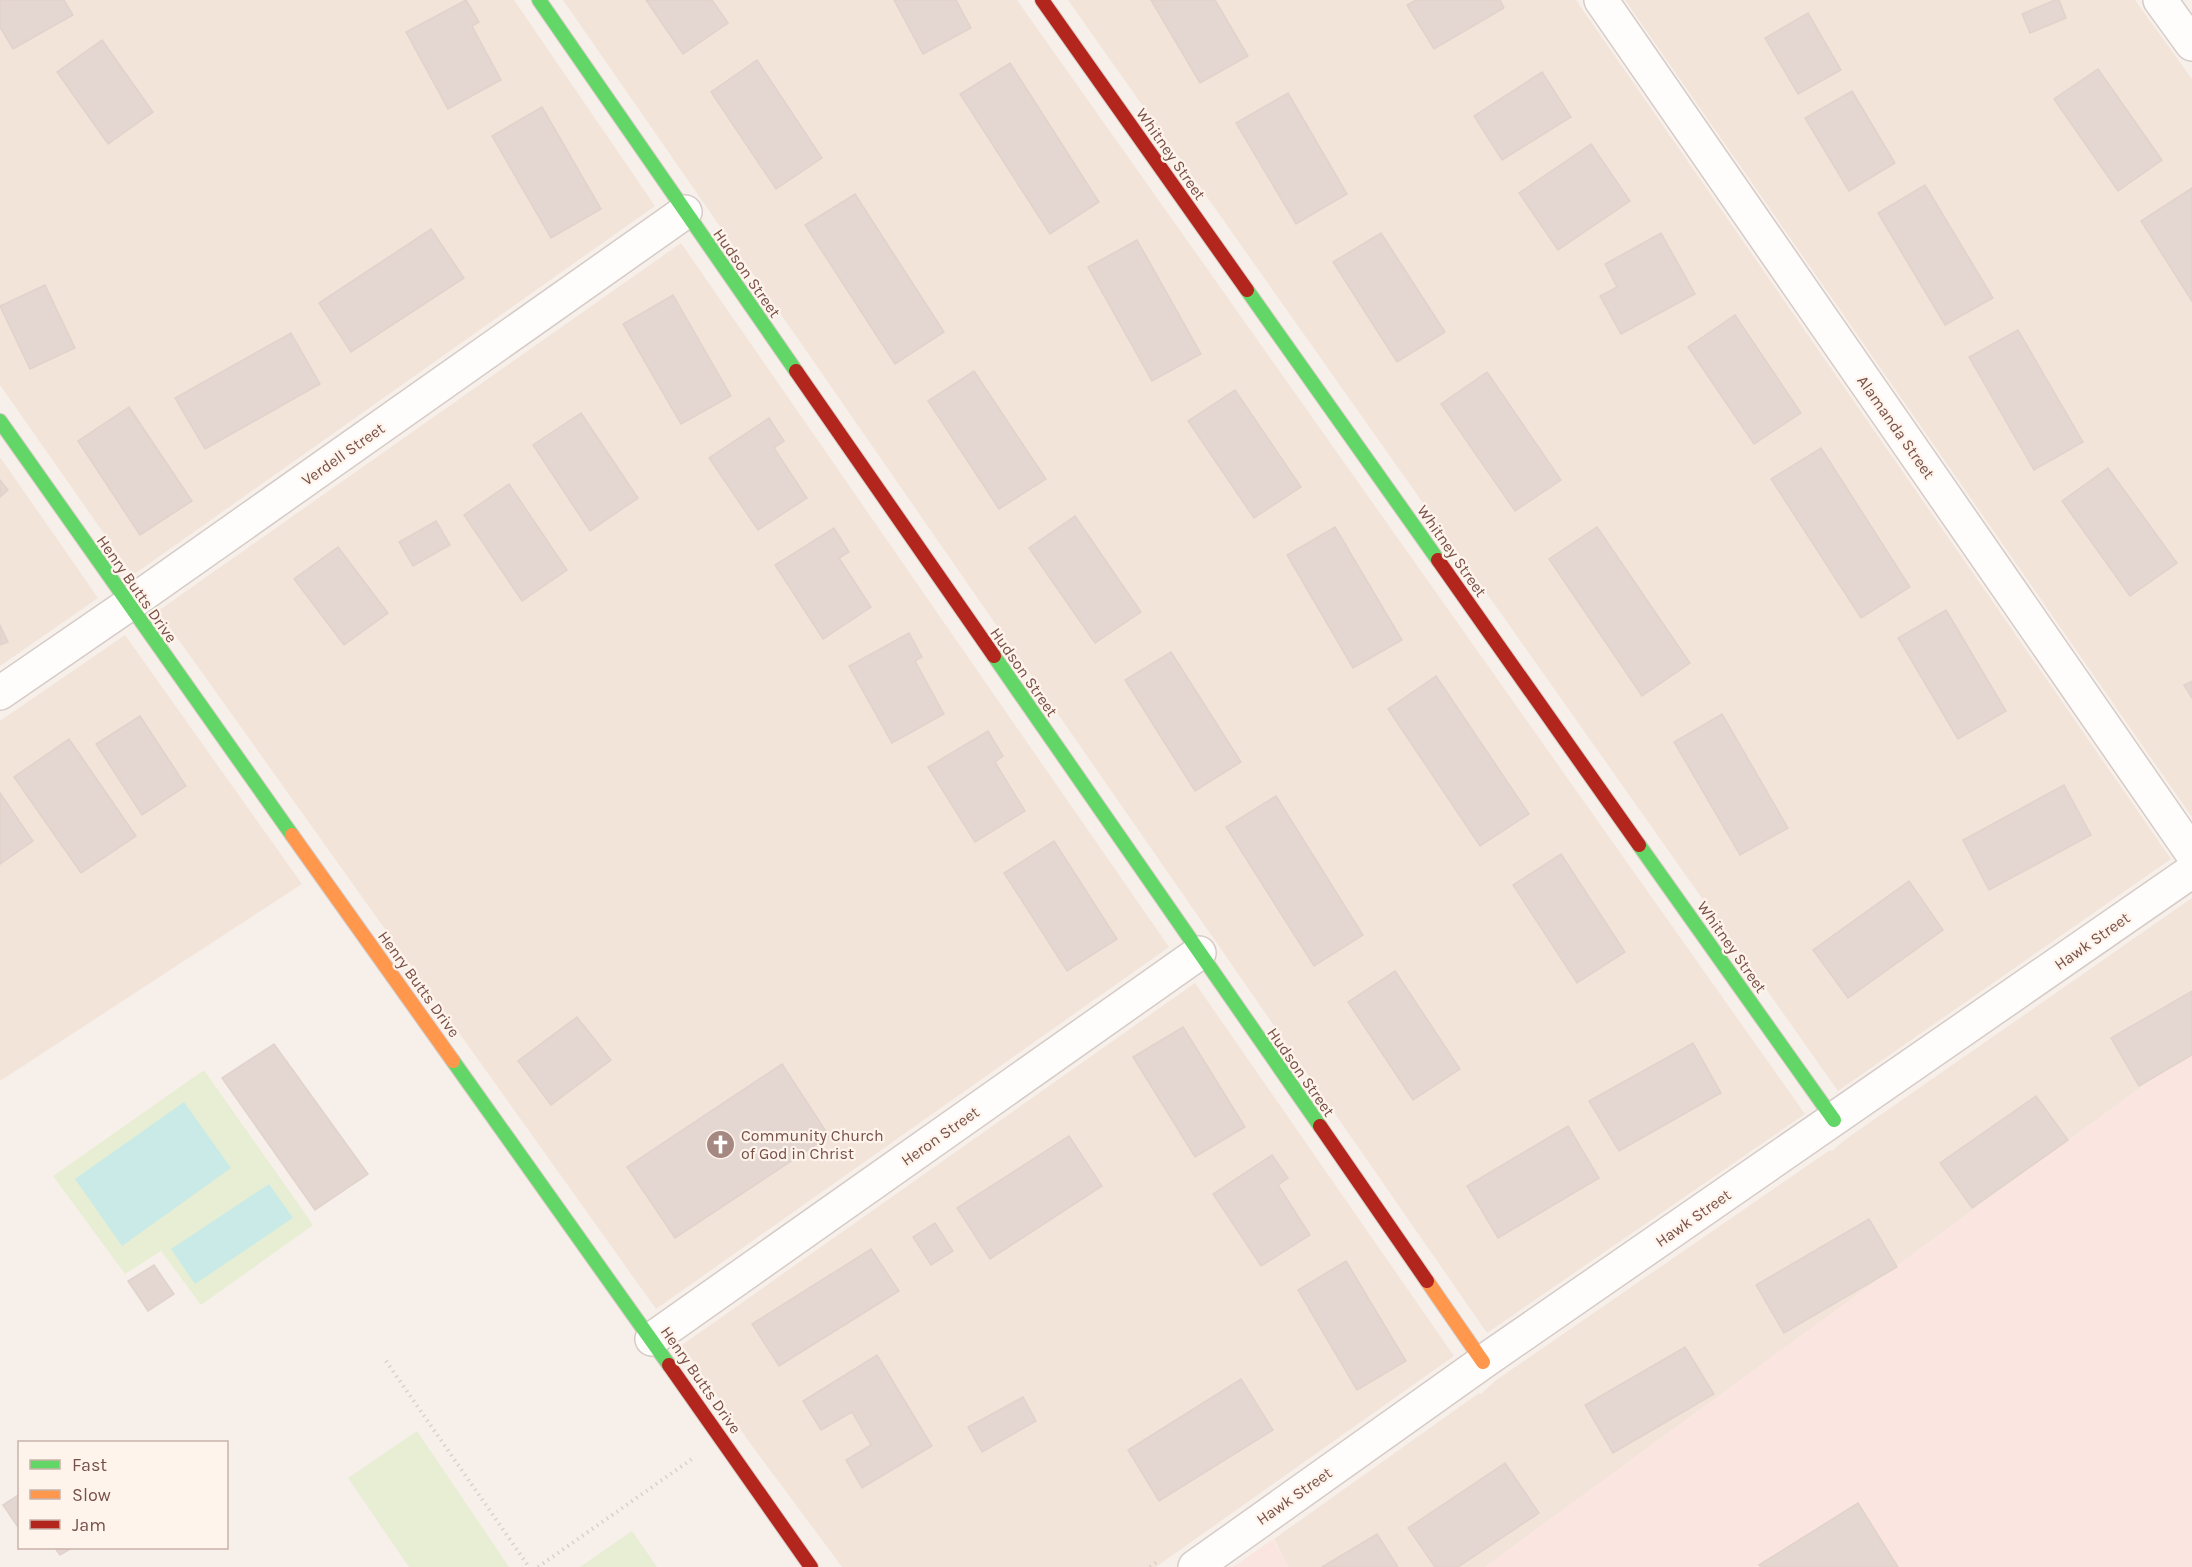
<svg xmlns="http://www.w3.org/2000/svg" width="2192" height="1567" font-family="Karla,sans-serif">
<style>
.residential{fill:#f3e4da}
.commercial{fill:#fbe5e0}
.green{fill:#e7eed4}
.water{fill:#caeae7}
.building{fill:#e4d6d1;stroke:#e1d2cc;stroke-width:1.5}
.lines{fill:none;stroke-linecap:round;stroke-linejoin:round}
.street-casing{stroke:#d6cbc6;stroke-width:36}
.fast-casing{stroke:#d7cbc6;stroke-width:16}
.slow-casing{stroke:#d7cbc6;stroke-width:16}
.jam-casing{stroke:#d7cbc6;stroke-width:16}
.path{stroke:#dad0cd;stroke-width:4;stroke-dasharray:1.5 4.5;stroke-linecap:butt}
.street{stroke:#fefdfc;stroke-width:33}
.fast{stroke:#63d668;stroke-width:14}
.slow{stroke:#ff974d;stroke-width:14}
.jam{stroke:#b3261e;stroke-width:14}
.labels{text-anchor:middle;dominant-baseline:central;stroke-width:4.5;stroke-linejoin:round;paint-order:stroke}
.street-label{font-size:16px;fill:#775048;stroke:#fff4eb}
.poi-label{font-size:16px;fill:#775048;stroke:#fff4eb;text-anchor:start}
</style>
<rect width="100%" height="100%" fill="#f7f0ea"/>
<g class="residential">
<path d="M0,0h514l141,206 -522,369 -133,-190z"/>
<path d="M563,0h454l788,1114 -318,219z"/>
<path d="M1068,0h508l595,859 -333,232z"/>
<path d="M1625,0h510l57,79v738z"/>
<path d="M681,243l488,704 -513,362 -498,-698z"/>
<path d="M0,457l98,141 -98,68z"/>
<path d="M125,635l177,249 -302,197v-360z"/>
<path d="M2192,898v152l-707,517h-197l-14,-28 205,-146 2,1 14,-13 335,-231 2,1 14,-12z"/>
<path d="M1195,983l259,373 -298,211h-314l-95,-128 -65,-94z"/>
</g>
<g class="commercial">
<path d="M2192,1050v517h-707z"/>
<path d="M1273,1539l15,28h-55z"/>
</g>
<g class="green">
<path d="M204,1070l109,155 -112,80 -40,-54 -36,23 -72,-98z"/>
<path d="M417,1431l92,136h-100l-61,-89z"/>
<path d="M632,1531l25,36h-77z"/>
</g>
<g class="water">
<path d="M184,1102l47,66 -109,78 -47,-67z"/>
<path d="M269,1184l24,34 -98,66 -24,-35z"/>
</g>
<g class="building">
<path d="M0,0h64l9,15 -60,34 -13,-22z"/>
<path d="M466,0l13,22 -7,4 29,54 -53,29 -42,-77z"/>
<path d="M646,0h66l16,23 -45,31z"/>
<path d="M894,0h62l15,28 -48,26z"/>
<path d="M1151,0h64l33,56 -48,27z"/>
<path d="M1416,0h84l4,8 -70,41 -27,-44z"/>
<path d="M2055,0h4l7,18 -36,15 -8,-19z"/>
<path d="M1808,13l33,57 -43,24 -33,-56z"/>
<path d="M102,40l51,72 -45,32 -51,-72z"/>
<path d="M757,60l65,98 -46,31 -65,-97z"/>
<path d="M1010,63l89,139 -49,32 -90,-140z"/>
<path d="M2098,69l64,91 -44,31 -64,-92z"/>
<path d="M1542,72l29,45 -69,43 -28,-44z"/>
<path d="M1852,91l43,72 -46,28 -44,-73z"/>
<path d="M1288,93l59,101 -51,30 -60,-101z"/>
<path d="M542,107l59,102 -50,29 -59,-102z"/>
<path d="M1591,144l39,57 -72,49 -39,-57z"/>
<path d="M1925,185l68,113 -48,27 -67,-112z"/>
<path d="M2192,188v113l-51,-80z"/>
<path d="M855,194l89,138 -49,32 -90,-139z"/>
<path d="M431,229l33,49 -113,74 -32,-49z"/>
<path d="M1381,233l64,99 -48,30 -64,-100z"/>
<path d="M1661,233l34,61 -74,40 -21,-38 17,-9 -12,-23z"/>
<path d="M1137,240l64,114 -49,27 -64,-114z"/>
<path d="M45,285l30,63 -45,21 -30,-63z"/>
<path d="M673,295l58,101 -50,28 -58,-100z"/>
<path d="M1735,315l66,98 -47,31 -66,-97z"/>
<path d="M2018,330l65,112 -49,28 -65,-113z"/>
<path d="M291,333l29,51 -115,65 -30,-51z"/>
<path d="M974,371l72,108 -47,30 -71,-108z"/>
<path d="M1487,372l74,108 -46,31 -74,-107z"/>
<path d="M1235,390l66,97 -47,31 -66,-97z"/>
<path d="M129,407l63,94 -52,34 -62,-94z"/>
<path d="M581,413l57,85 -48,33 -57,-86z"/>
<path d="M769,418l15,23 -10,7 33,50 -49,32 -49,-72z"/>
<path d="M1821,448l89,139 -49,31 -90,-139z"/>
<path d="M2108,468l69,95 -47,33 -68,-95z"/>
<path d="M0,480l8,10 -8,7z"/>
<path d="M509,484l58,86 -45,31 -58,-86z"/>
<path d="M1075,516l66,96 -46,31 -66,-95z"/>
<path d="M436,521l14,24 -37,21 -14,-24z"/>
<path d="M1335,527l67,113 -49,28 -66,-113z"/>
<path d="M1597,527l93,136 -48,33 -93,-137z"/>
<path d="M834,528l15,24 -10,6 32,49 -48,32 -48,-74z"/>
<path d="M338,547l50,66 -44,32 -50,-66z"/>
<path d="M1946,610l60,101 -48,28 -60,-101z"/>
<path d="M0,625l8,17 -8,3z"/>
<path d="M909,633l13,24 -7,4 29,53 -52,29 -43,-77z"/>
<path d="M1171,652l70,110 -46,29 -70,-111z"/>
<path d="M1436,676l93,138 -49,32 -92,-137z"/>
<path d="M2192,681v17l-8,-13z"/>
<path d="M1722,714l66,114 -48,27 -66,-113z"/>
<path d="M140,716l46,70 -44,29 -46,-71z"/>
<path d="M988,731l15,25 -8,6 30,49 -50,31 -47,-75z"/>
<path d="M69,739l67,97 -55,37 -67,-96z"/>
<path d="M2064,785l27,50 -102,55 -26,-50z"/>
<path d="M0,793l33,48 -33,23z"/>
<path d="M1276,796l87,139 -49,31 -88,-139z"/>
<path d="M1054,841l63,98 -50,32 -63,-98z"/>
<path d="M1561,854l64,98 -48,31 -64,-98z"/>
<path d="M1909,881l34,49 -95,68 -35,-48z"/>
<path d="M1395,971l65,98 -47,31 -65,-98z"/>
<path d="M2192,991v64l-53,31 -28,-48z"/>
<path d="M577,1017l34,43 -60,45 -33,-44z"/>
<path d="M1183,1027l62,100 -50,30 -62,-100z"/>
<path d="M1693,1043l28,50 -102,58 -30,-50z"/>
<path d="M274,1044l94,130 -53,36 -93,-132z"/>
<path d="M782,1064l47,72 -154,102 -48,-71z"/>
<path d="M2036,1096l32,44 -96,68 -32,-45z"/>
<path d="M1568,1126l31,52 -101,60 -31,-52z"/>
<path d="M1069,1136l33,50 -112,73 -33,-51z"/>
<path d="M1272,1155l16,23 -10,7 32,50 -49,31 -48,-72z"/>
<path d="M1869,1219l28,48 -113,66 -28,-48z"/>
<path d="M935,1223l18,28 -22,14 -18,-28z"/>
<path d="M871,1249l28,42 -120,75 -27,-42z"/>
<path d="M1346,1261l60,100 -49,29 -59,-100z"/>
<path d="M154,1265l20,29 -26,17 -20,-30z"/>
<path d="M1685,1347l29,47 -101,59 -28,-48z"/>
<path d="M877,1355l55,91 -70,42 -16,-28 25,-15 -19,-33 -31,18 -18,-29z"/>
<path d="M1241,1379l32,51 -114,71 -31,-51z"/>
<path d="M1023,1397l13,24 -54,31 -14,-25z"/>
<path d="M1505,1463l34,50 -81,54h-23l-27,-39z"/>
<path d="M20,1494v36l-17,-25z"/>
<path d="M1858,1503l40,64h-137l-2,-2z"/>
<path d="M1377,1534l21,33h-76z"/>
<path d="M55,1548h17l-12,7z"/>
</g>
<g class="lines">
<defs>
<g id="street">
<path d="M1601,0l591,853"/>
<path d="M2160,0l32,44"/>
<path d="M0,693l128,-88 557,-393"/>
<path d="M652,1339l547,-386"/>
<path d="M1195,1567l288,-205 709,-491"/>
</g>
<g id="fast">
<path d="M539,0l257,371"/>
<path d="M1247,290l191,270"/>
<path d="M0,421l292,414"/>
<path d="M994,656l326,470"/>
<path d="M1639,845l195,275"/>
<path d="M453,1061l216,304"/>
</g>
<g id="slow">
<path d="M292,835l161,226"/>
<path d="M1427,1281l56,81"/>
</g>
<g id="jam">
<path d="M1042,0l205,290"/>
<path d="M796,371l198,285"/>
<path d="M1438,560l201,285"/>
<path d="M1320,1126l107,155"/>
<path d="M669,1365l142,202"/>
</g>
</defs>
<use href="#street" class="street-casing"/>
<use href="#fast" class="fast-casing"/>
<use href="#slow" class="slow-casing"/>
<use href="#jam" class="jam-casing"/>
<g class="path">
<path d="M386,1361l143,206"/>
<path d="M538,1567l154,-108"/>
<path d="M1150,1567l8,-6"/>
</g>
<use href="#street" class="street"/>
<use href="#fast" class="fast"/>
<use href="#slow" class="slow"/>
<use href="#jam" class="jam"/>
</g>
<defs>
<symbol id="church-disc" viewBox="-11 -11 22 22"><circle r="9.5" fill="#a48881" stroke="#fff4eb"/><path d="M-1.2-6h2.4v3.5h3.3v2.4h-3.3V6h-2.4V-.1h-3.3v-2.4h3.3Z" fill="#fff"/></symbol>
</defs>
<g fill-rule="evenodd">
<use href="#church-disc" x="704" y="1128" width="33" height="33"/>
</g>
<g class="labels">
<g class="street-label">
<text transform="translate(1171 154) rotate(55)">Whitney Street</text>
<text transform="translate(747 273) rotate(55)">Hudson Street</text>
<text transform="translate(1896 427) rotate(55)">Alamanda Street</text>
<text transform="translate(343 454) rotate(-35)">Verdell Street</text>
<text transform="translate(1452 551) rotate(55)">Whitney Street</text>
<text transform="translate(137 589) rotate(55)">Henry Butts Drive</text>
<text transform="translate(1024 672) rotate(55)">Hudson Street</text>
<text transform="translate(2092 941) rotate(-35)">Hawk Street</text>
<text transform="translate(1732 947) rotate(55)">Whitney Street</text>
<text transform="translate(419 984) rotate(54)">Henry Butts Drive</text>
<text transform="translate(1301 1072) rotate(55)">Hudson Street</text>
<text transform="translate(940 1136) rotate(-35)">Heron Street</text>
<text transform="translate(1693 1218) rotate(-35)">Hawk Street</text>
<text transform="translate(701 1380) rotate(55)">Henry Butts Drive</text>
<text transform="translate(1294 1496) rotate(-35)">Hawk Street</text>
</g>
<g class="poi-label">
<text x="741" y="1135">Community Church<tspan x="741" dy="18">of God in Christ</tspan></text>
</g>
</g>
<rect x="18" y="1441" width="210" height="108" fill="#fff4eb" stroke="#c9b2aa" stroke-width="1.5"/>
<rect x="30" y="1460" width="30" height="9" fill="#63d668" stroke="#c9b2aa" stroke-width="1.5"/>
<text x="72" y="1471" font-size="18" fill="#775048">Fast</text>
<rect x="30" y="1490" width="30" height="9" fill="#ff974d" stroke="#c9b2aa" stroke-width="1.5"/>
<text x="72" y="1501" font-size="18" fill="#775048">Slow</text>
<rect x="30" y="1520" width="30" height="9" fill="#b3261e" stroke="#c9b2aa" stroke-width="1.5"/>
<text x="72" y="1531" font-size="18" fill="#775048">Jam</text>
</svg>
